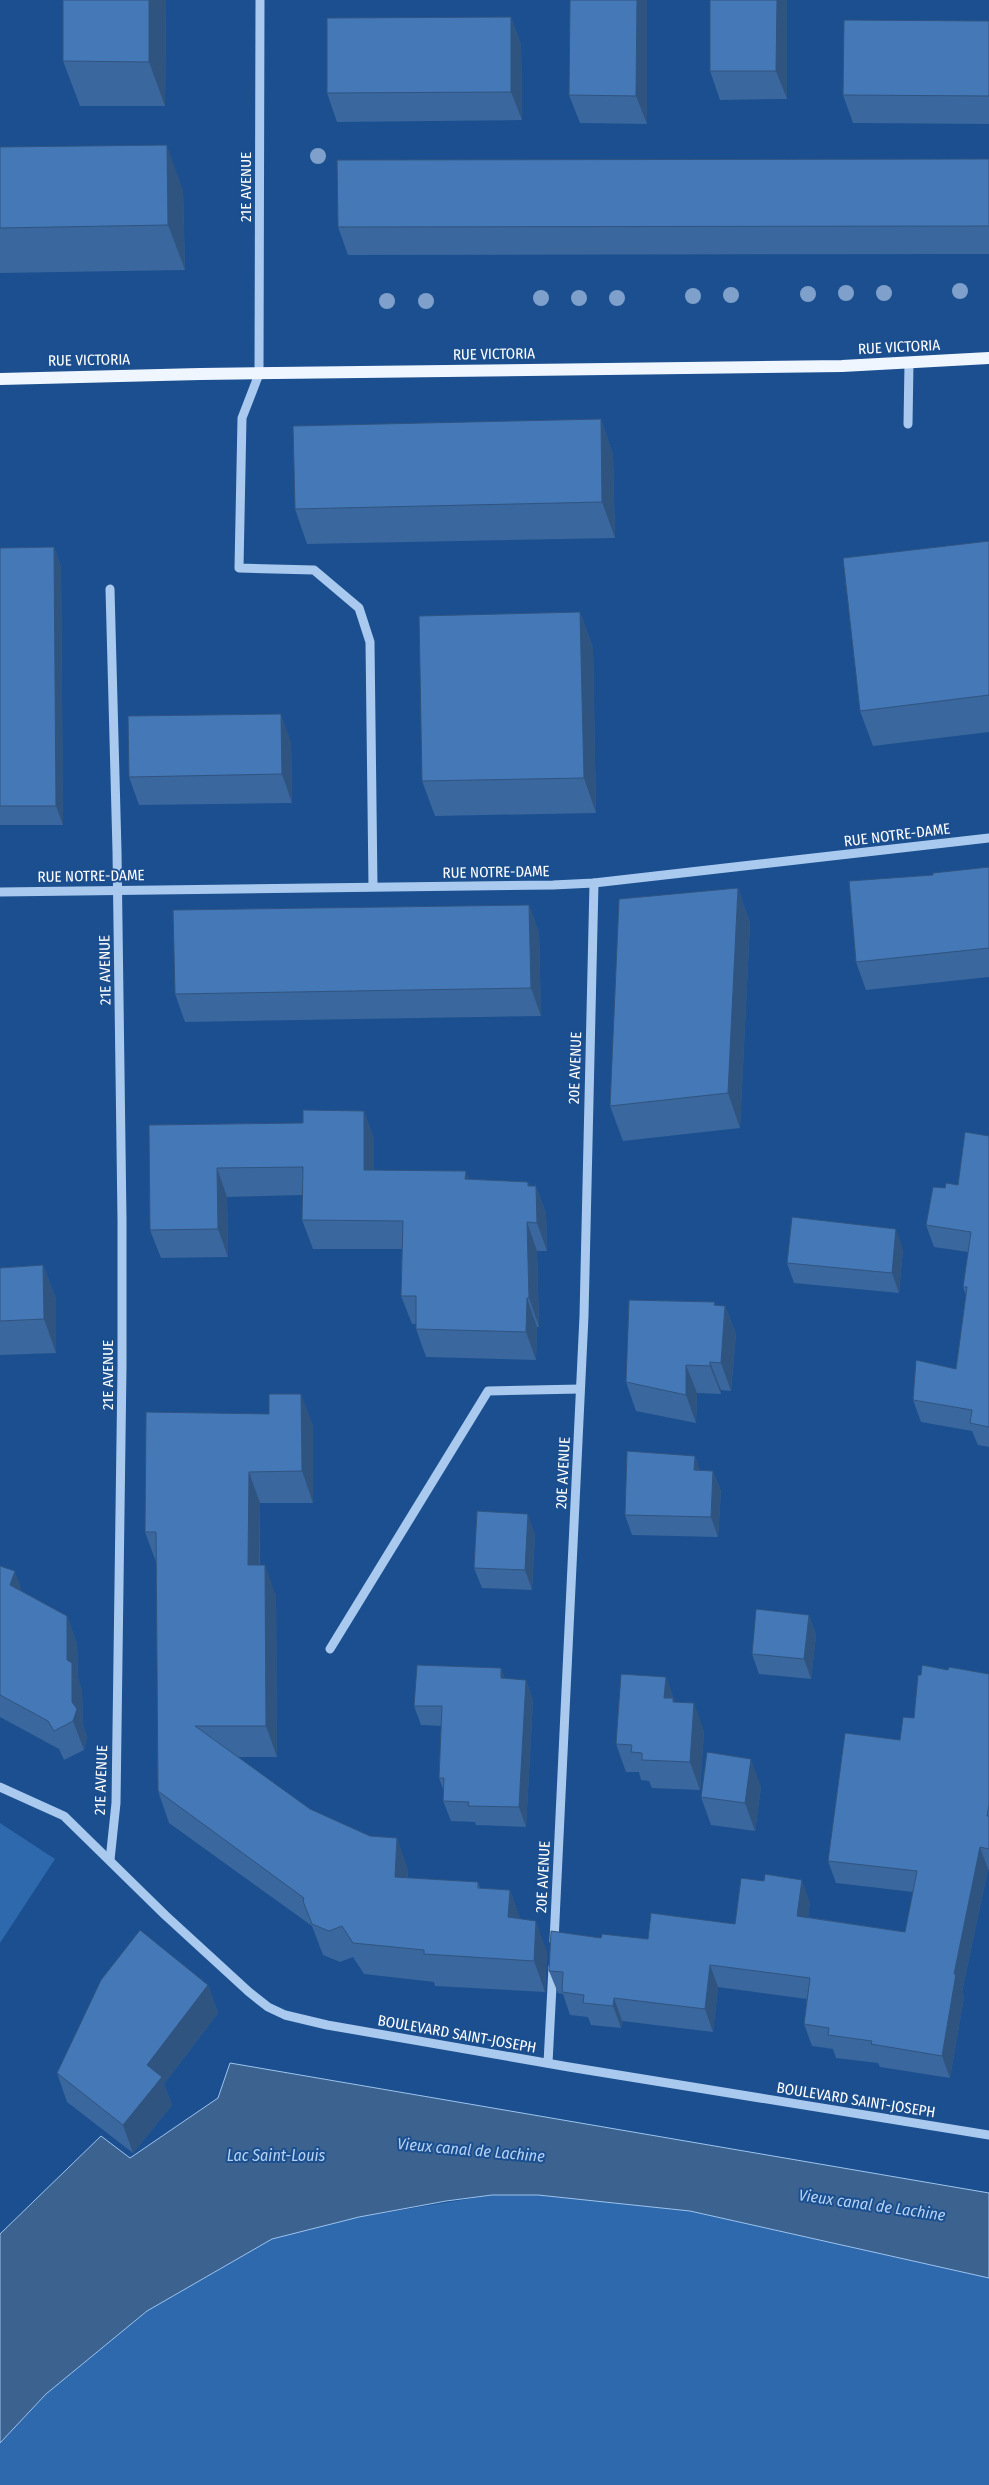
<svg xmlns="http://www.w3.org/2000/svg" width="989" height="2485" font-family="'Fira Sans Condensed',sans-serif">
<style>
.green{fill:#2e69ad}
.water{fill:#3c6290;stroke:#9cc4f0}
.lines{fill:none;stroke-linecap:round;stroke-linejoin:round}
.minor{stroke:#a9c9ee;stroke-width:9}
.major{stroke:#f0f6ff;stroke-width:12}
.tree{fill:#7ea0ca}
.wall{fill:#3a679d}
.shaded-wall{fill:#305480}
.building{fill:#4478b7;stroke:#305480}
.labels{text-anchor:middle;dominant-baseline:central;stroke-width:4;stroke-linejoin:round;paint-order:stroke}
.street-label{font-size:15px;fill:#fff;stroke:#1b4f8f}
.water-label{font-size:16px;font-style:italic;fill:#b5d3f5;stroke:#1b4f8f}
</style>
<rect width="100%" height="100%" fill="#1b4f8f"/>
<g class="green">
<path d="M0,1823l55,36 -55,84z"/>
<path d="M492,2195h46l152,16 299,67v207h-989v-42l46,-49 101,-83 125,-72 87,-22z"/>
</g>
<path class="water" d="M230,2063l759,130v85l-299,-67 -152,-16h-46l-46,6 -87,16 -87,22 -125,72 -101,83 -46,49v-209l101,-98 29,22 88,-60z"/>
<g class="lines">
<g class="minor">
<path d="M260,0l-1,374 -17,44 -3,150 75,2 45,38 11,34 3,244"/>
<path d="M908,424l1,-61"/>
<path d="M0,892l553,-7 41,-2 395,-45"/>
<path d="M330,1649l158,-258 92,-2"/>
<path d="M0,1787l64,29 101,99 84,77 19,15 17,8 42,10 242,42 420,68"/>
<path d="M110,1860l6,-57 6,-436v-148l-5,-368 -7,-262"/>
<path d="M554,1941l30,-625 10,-433"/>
<path d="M548,2063l5,-96"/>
</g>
<path class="major" d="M0,379l200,-5 642,-8 147,-8"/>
</g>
<g class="tree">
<circle cx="318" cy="156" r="8"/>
<circle cx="960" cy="291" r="8"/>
<circle cx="846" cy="293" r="8"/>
<circle cx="884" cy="293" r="8"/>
<circle cx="808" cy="294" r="8"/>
<circle cx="731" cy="295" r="8"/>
<circle cx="693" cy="296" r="8"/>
<circle cx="541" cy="298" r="8"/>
<circle cx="579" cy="298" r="8"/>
<circle cx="617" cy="298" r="8"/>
<circle cx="387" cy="301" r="8"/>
<circle cx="426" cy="301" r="8"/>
</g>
<g class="wall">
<path d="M63,0h103l-1,106h-85l-17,-45z"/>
<path d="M647,0v124l-67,-1 -11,-28z"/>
<path d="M710,0h77v99l-67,1 -10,-29z"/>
<path d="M511,17l10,28 1,75 -185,2 -10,-29z"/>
<path d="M989,21v103l-136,-1 -10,-28z"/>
<path d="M0,147l183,43 2,80 -185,3z"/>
<path d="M989,159v95l-641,1 -10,-28z"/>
<path d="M601,419l12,36 2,83 -308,6 -12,-35z"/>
<path d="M989,541v191l-116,14 -13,-35z"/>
<path d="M54,547l7,20 2,258h-63v-277z"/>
<path d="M580,612l13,36 3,165 -161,3 -13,-35z"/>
<path d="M291,742l1,61 -153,2 -10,-28z"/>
<path d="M989,867v110l-123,13 -10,-28 77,-87z"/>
<path d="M738,888l12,35 -10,205 -117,13 -13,-35z"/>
<path d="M529,905l10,28 2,83 -356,6 -10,-28z"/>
<path d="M364,1111l10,28v31l95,9 59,3 2,4h6l10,28 1,37h-10l2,76h-2l-1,33 -110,-3 -10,-28v-5h-4l-11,-28 1,-47h-89l-11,-29 1,-25 -76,2 1,60 -67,1 -11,-28 -1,-105 154,-2z"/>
<path d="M989,1136v311l-11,-2 -6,-14 -51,-9 -8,-22 43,-31 10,-74 -3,-8 5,-35 -34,-5 -8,-22 19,-37 13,-3z"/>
<path d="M903,1249l-4,44 -105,-10 -7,-20z"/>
<path d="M43,1265l13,34v54l-56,2v-87z"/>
<path d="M716,1306h9l11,28 -5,57 -10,-1v4l-24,-1 -1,30 -60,-12 -10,-29z"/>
<path d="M269,1414l44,11v78h-53v62l16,31 1,161h-39l72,52 98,60v9l70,4 2,6 30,2 10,29 27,33 -2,40 -110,-6 -1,-4 -70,-8 -11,-17 -13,5 -17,-7 -11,-29 -143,-103 -11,-32 -2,-229 -11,-30z"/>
<path d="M695,1456l5,15h13l8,20 -3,46 -86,-2 -7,-20z"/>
<path d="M535,1534l-3,56 -50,-2 -8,-20z"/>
<path d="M0,1566l22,25 45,25 10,28 1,34 4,13 1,34 4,12 -3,13 -20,10 -5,-11 -59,-32z"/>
<path d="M809,1615l7,20 -5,44 -52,-5 -7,-20z"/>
<path d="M501,1668l4,11 21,1 7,20 -7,127 -50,-2 -1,-3 -24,-1 -8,-20 1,-9 -5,-14 2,-52 -20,-1 -7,-19z"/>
<path d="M948,1670l41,4v196l-1,-1 -26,123 2,5 -14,81 -70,-11 -2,-4 -42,-5 -3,-9 -21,-3 -8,-22 3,-25 -89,-12 -5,45 -91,-11 -1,7 -30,-3 -3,-8 -18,-2 -7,-21 -5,-1 -9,-22 52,-33 47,1 87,-15 75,-22 -2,15 97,15 8,-40 -77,-9 -8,-22 86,-143 7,-43z"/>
<path d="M666,1677l9,25 29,29 -4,59 -48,-2 -3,-7 -8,-1 -2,-8h-13l-10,-28z"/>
<path d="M761,1787l-6,44 -44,-6 -10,-28z"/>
<path d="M208,1985l10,28 -54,71 8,21 -39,48 -66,-51 -10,-29z"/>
</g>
<g class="shaded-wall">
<path d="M149,0h17l-1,106 -16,-44z"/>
<path d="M637,0h10v124l-11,-28z"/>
<path d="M777,0h10v99l-11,-28z"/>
<path d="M511,17l10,28 1,75 -11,-28z"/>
<path d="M167,145l16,45 2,80 -17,-45z"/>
<path d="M601,419l12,36 2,83 -13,-36z"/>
<path d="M54,547l7,20 2,258 -7,-19z"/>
<path d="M580,612l13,36 3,165 -12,-35z"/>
<path d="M281,714l10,28 1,61 -10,-29z"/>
<path d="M738,888l12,35 -10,205 -12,-35z"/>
<path d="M529,905l10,28 2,83 -10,-28z"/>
<path d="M364,1111l10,28v59l-10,-28z"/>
<path d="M217,1168l10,29 1,60 -10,-28z"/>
<path d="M466,1171l10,28 -11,-20z"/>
<path d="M528,1182l8,22v-18l10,28 1,37 -10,-28 -9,-37z"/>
<path d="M527,1222l10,29 2,76 -10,-29z"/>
<path d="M896,1229l7,20 -4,44 -7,-20z"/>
<path d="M43,1265l13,34v54l-12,-34z"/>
<path d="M527,1298l10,29 -1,33 -10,-28z"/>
<path d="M715,1302l9,25 1,-21 11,28 -5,57 -10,-28z"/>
<path d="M710,1362l11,28v4l-11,-28z"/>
<path d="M686,1365l11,28 -1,30 -10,-28z"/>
<path d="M301,1394l12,31v78l-11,-32z"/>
<path d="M695,1456l7,20 -8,-6z"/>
<path d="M713,1471l8,20 -3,46 -7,-20z"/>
<path d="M249,1472l11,31 -1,94 -11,-32z"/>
<path d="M528,1514l7,20 -3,56 -7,-20z"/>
<path d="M265,1565l11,31 1,161 -11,-31z"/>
<path d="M15,1571l10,28 -15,-14z"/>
<path d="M809,1615l7,20 -5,44 -7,-20z"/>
<path d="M67,1616l10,28 1,34 4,13 1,34 4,12 -3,13 -11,-29 -6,-61z"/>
<path d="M501,1668l8,20 -8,-10z"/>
<path d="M666,1677l18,49 -20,-28z"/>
<path d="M526,1680l7,20 -7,127 -7,-20z"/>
<path d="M694,1703l10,28 -4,59 -10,-28z"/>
<path d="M751,1759l10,28 -6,44 -10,-28z"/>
<path d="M397,1838l11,31 -2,39 -11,-31z"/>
<path d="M980,1847l8,22 -26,123 2,5 -14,81 -8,-22 12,-82z"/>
<path d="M802,1880l8,22 -5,36 -8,-22z"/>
<path d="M510,1890l11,31 -13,-4z"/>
<path d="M536,1921l11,31 -2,40 -11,-31z"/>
<path d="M710,1965l8,22 -5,45 -8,-23z"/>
<path d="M208,1985l10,28 -54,71 8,21 -39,48 -10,-28 24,-60z"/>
<path d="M614,1998l8,23 -1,7 -8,-22z"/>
</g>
<g class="building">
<path d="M63,0h86v62l-86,-1z"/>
<path d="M570,0h67l-1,96 -67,-1z"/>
<path d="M710,0h67l-1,71h-66z"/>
<path d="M511,17v75l-184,1v-75z"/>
<path d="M844,20l145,1v75l-146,-1z"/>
<path d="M167,145l1,80 -168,3v-81z"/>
<path d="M989,159v67l-651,1 -1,-67z"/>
<path d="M601,419l1,83 -307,7 -2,-83z"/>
<path d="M989,541v154l-129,16 -17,-153z"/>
<path d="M54,547l2,259h-56v-258z"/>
<path d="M580,612l4,166 -162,3 -3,-165z"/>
<path d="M281,714l1,60 -153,3 -1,-61z"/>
<path d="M989,867v81l-133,14 -7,-81 84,-6v-2z"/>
<path d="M738,888l-10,205 -118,13 9,-207z"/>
<path d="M529,905l2,83 -356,6 -2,-84z"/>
<path d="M303,1110l61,1v59l102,1 -1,8 63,3v4h8l1,37 -10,-1 2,76h-2l-1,34 -110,-3v-33h-15l2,-75 -101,-1 1,-53 -86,1 1,61 -68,1 -1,-105 154,-2z"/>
<path d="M965,1132l24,4v291l-19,-4 2,-13 -59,-10 3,-40 40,9 11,-82h-4l8,-55 -45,-7 7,-38 12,1 1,-5 12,2z"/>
<path d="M792,1217l104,12 -4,44 -105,-10z"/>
<path d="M43,1265l1,54 -44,2v-53z"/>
<path d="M629,1300l86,2 -1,3 11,1 -4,57 -11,-1v4l-24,-1v30l-60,-13z"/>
<path d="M269,1394h32l1,77 -53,1 -1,93h17l1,161h-71l115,83 60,27 27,2 -2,39 83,5v6l32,2 -2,27 28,4 -2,40 -110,-7v-4l-71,-7 -11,-17 -13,5 -17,-7 -9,-23 1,-3 -146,-107 -2,-259h-11l1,-120 123,2z"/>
<path d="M627,1451l68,5 -1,14 19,1 -2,46 -86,-2z"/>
<path d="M477,1511l51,3 -3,56 -51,-2z"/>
<path d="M0,1566l15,5 -5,14 57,31v44l5,3v39l5,7 -4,12 -19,10 -6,-10 -48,-26z"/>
<path d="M756,1609l53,6 -5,44 -52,-5z"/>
<path d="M417,1665l84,3v10l25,2 -7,127 -51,-1 1,-4 -26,-1 1,-23h-5l3,-72h-28z"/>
<path d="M922,1665l26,5 1,-3 40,7v131l-2,11h2v33l-9,-2 -26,127h2l-14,82 -71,-12 1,-3 -44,-6 1,-7 -25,-4 6,-46 -100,-13 -5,44 -91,-11 -1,8 -30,-3 1,-8 -22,-3 1,-20 -14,-1 2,-40 50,7 1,-4 46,5 3,-26 84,11 6,-46 23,3 1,-7 37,6 -5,36 108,16 12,-61 -89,-10 17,-128 55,7 3,-23 11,1 4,-43h3z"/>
<path d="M621,1674l45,3 -2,21h9v4l21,1 -4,59 -48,-2v-7l-11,-1 1,-7 -16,-1z"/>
<path d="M707,1752l44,7 -6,44 -44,-6z"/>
<path d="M140,1930l68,55 -61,80 15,12 -39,48 -66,-52 44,-93z"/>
</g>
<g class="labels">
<g class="street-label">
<text transform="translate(246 187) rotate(-90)">21E AVENUE</text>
<text transform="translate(899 347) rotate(-3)">RUE VICTORIA</text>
<text transform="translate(494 354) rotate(-1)">RUE VICTORIA</text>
<text transform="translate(89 360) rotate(-1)">RUE VICTORIA</text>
<text transform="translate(897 835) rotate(-7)">RUE NOTRE-DAME</text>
<text transform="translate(496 872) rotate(-1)">RUE NOTRE-DAME</text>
<text transform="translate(91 876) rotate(-1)">RUE NOTRE-DAME</text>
<text transform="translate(105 970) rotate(-91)">21E AVENUE</text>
<text transform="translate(575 1068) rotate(-88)">20E AVENUE</text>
<text transform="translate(108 1375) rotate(-90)">21E AVENUE</text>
<text transform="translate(563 1473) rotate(-87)">20E AVENUE</text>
<text transform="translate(101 1780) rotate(-88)">21E AVENUE</text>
<text transform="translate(543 1877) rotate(-87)">20E AVENUE</text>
<text transform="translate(457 2034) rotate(10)">BOULEVARD SAINT-JOSEPH</text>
<text transform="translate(856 2100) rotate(9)">BOULEVARD SAINT-JOSEPH</text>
</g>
<g class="water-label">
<text transform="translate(471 2150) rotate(5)">Vieux canal de Lachine</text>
<text x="276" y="2155">Lac Saint-Louis</text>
<text transform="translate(872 2205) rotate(8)">Vieux canal de Lachine</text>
</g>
</g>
</svg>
